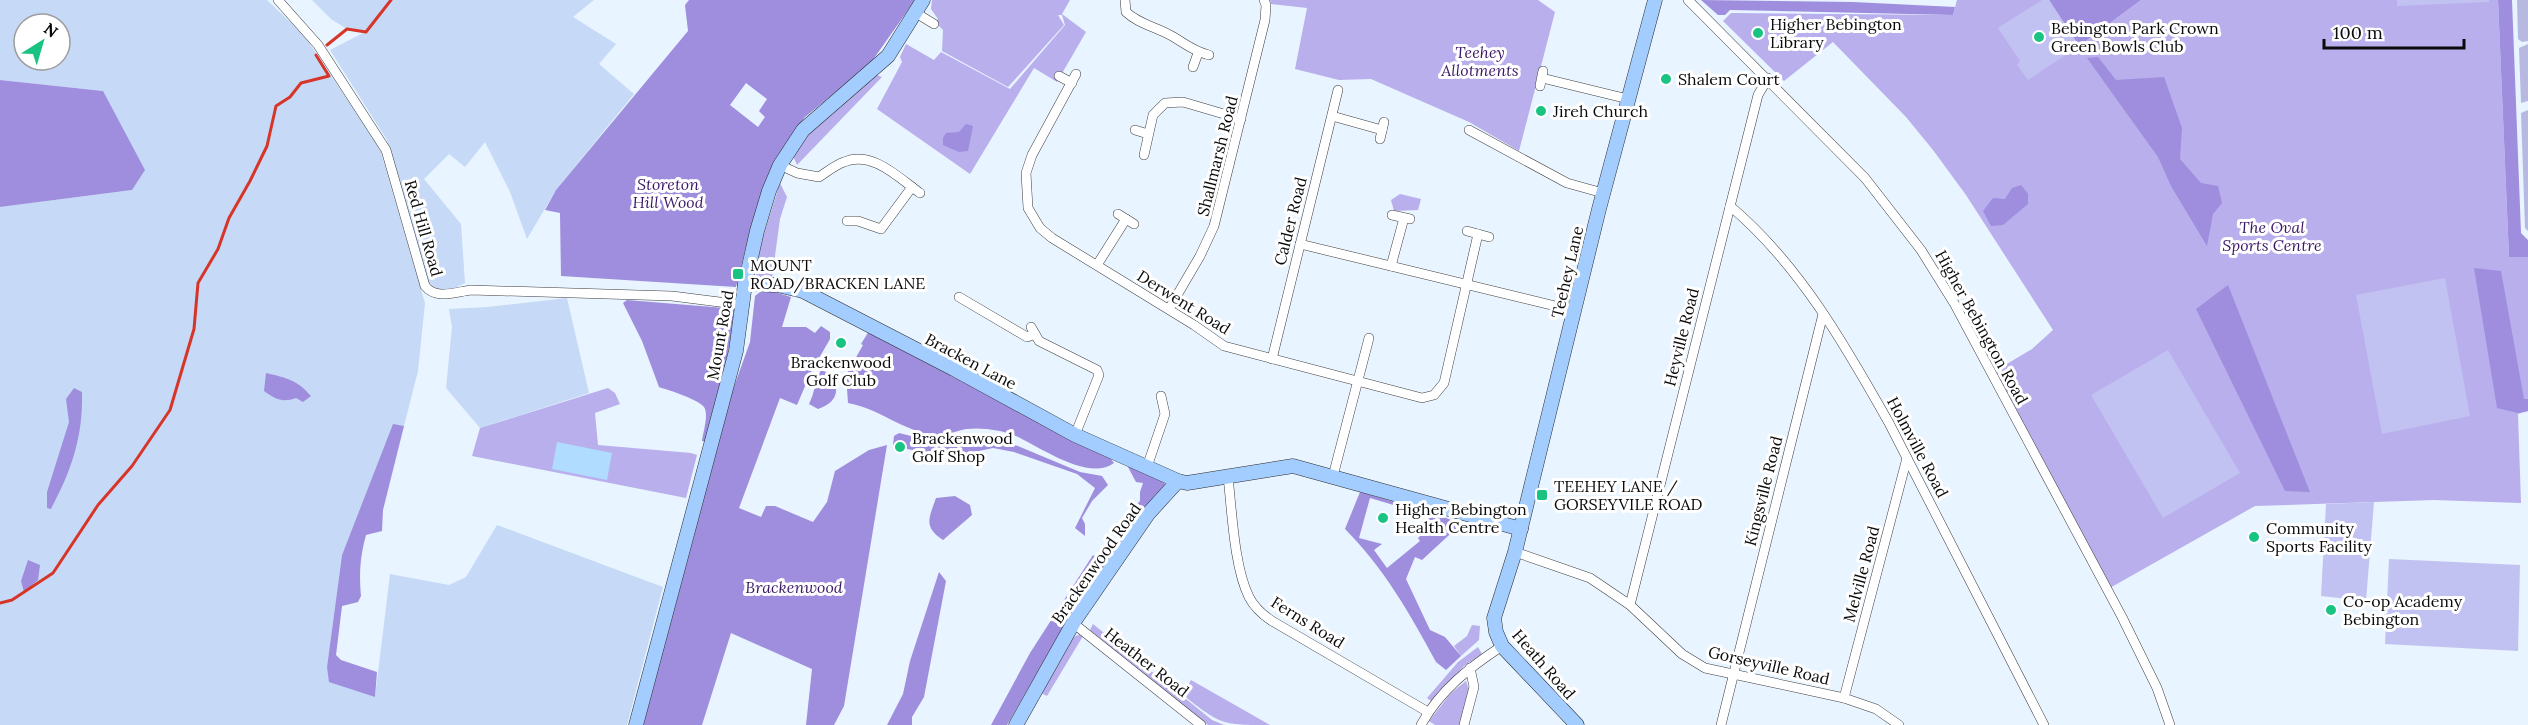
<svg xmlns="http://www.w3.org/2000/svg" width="2528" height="725" font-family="Lora,serif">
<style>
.farmland{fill:#c6daf7;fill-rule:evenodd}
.green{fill:#b8afec}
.forest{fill:#9f8dde;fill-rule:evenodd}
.sand{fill:#b0dcff}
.cemetery{fill:#b8b9e1}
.pitch{fill:#c2c2f2}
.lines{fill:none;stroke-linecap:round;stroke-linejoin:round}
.stream{stroke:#d83529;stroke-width:3}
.street-casing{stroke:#3d3d3d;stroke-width:10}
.secondary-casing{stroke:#2c2c2c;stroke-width:15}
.street{stroke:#fff;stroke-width:9}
.secondary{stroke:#a3ccff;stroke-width:14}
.poi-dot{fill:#19c483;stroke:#fff;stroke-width:2}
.labels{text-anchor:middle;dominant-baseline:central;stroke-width:6;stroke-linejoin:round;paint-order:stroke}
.poi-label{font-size:16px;fill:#0a0a0a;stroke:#fff;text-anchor:start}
.park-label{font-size:16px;font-style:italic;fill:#3b1766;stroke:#fff}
.street-label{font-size:16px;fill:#0a0a0a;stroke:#fff}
</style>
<rect width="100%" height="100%" fill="#e8f4ff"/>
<g class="farmland">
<path d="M0,0h267l37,35 76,114 45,154 -7,68 -14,55 -11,-1 -51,130 -15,112 48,30 15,-123 59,11 17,-8 31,-52 166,62 -36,138h-627v-518l132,-17 -29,-99 -103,-11zM24,24h36v36h-36z"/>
<path d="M312,0h282l-21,17 43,27 -17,20 35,30 -78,96 -29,49 -17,-47 -25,-50 -20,25 -16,-13 -25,25 37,45 4,59 -14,7h-12l-10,-7 -3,-6 -39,-137 -57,-90 35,-18 -18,-3 -16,-10z"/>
<path d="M567,298l22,95 -109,35 -34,-40 6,-61 -3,-18 38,-2z"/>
</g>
<g class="green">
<path d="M932,0h138l-8,14 24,18 -29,50 -23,-14 -64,106 -93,-65 25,-47 -2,-5 6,-13 28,16 7,-8 69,37 55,-64 -3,-10h-4l6,10 -56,62 -66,-36 1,-21 -8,-8 3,-3 -7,-10z"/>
<path d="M1270,0h268l17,12 -36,139 -50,-29 -98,-43 -32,1 -44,-11 12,-61 -36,-4z"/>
<path d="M1957,0h92l30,46 62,-46h357l11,257h19v154l-10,3 3,89 -87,-3 -179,6 -147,83 -113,-211 5,-10 32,-19 21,-19 -87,-135 -33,-45 -27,-33 -73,-75 -49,39 -61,-60 8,-8 222,2z"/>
<path d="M877,75l5,2 -85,88 -4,-9 15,-25z"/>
<path d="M780,183l7,14 -7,22 -8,59h-13l-3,-2 4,-29z"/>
<path d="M1400,194l21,5 -3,11 -24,1 -3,-11z"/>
<path d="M608,388l7,5 5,11 -25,9 3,32 93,8 6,2 -11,43 -214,-42 8,-28z"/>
<path d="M1093,624l119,96 12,5h-16l-118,-95z"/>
<path d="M1472,625l8,1 -1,14 -18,16 -7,-10 13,-10z"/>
<path d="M1080,634l3,2 -36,60 -8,-4 33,-54z"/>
<path d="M1478,647l4,7 -18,12 -27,31 -6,4 -4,-3 31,-36z"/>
<path d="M1191,680l79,45c-48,0 -49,0 -87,-30z"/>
<path d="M1466,681l3,9 -9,35h-25l-6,-4 22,-28z"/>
</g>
<g class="forest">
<path d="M689,0h226l-45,64 -65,53 -29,41 -24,65 -16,64 -175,-11 -1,-63 -15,-3 11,-20 132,-159 -3,-26zM746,83l21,16 -8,12 6,6 -7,10 -28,-22z"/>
<path d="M1701,0l152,2 102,5 -2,8 -223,-5 -5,5h-7z"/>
<path d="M2049,0h92l-62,46z"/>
<path d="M2498,0h14l9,233 7,7v17h-19z"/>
<path d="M2098,57l18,23 48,-3 18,51 -2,31 21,24 17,3 4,17 -9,11 -6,32 -36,-60 -13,-29 -71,-99z"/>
<path d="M0,80l103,11 42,79 -13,20 -132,17z"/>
<path d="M966,124l7,2 -5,25 -9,1 -16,-7v-7l3,-5 13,-1z"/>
<path d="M2021,185l7,9v10l-25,21 -12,1 -8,-15 10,-13 12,1 7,-11z"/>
<path d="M2474,268l27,3 23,128h4v12l-10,2 -21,-5z"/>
<path d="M2228,285l82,207 -25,-1 -89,-182z"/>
<path d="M771,291l20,6 -9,30h24l9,6 6,-7 9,6v7l-19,33 -14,33 -17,-7 -41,110 22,9 5,-11h9l38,16 14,-20 8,-31 34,-21 18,-5 -43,261 -10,19h-28l6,-56 -81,-36 -29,92h-59l88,-330 19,-53 5,-46 5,-4z"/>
<path d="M627,300l110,9 -28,134 -7,-2c1,-9 7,-26 2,-34 -6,-8 -36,-17 -45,-20l-17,-46 -19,-38z"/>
<path d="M869,331l198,107 41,17 6,8c-25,19 -74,-16 -98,-27 -14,-6 -34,-9 -50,-7 -10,2 -21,7 -32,6 -31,-4 -56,-27 -86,-32l-2,-28 17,-30 -2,-1z"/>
<path d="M821,370l12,5c7,17 3,28 -15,34l-9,-5c6,-12 6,-23 12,-34z"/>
<path d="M266,373c21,5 31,7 45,23l-8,6 -7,-4c-14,5 -21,1 -32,-7z"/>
<path d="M74,388l8,4c1,45 -10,77 -31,117l-4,-1v-16l22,-70 -3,-23z"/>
<path d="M393,424l11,2 -21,84 -1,21 -16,4c-6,22 -7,39 -5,61l-3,6 -16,4 -6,49 5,5 36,12 -2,25 -46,-15 -2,-15 15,-112z"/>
<path d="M899,433l32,8 46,-5 19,1 84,35 22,4 6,9 -16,16 -10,17 3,6v12l-10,-8 20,-40 -18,-14 -63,-22 -21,-4 -38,8 -17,-1 -31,-6v-4h-14l1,-9z"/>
<path d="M1134,466l27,13 4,5v7l-35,42 -6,-5 4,-15 12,-12v-9l3,-9 -7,-1 -8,-15z"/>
<path d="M1360,492l38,11 -1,3 -27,-8 -11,40 23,6 -8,6 13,18 33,-27 -2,-3 15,-14 -6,-6 7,-5 27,11 -39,36 -7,-3 -9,22 24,51 15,7 16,19 -15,14 -10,-8c-26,-48 -52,-94 -91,-133z"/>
<path d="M955,496l15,9 2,10 -29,25c-20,-13 -14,-22 -7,-42z"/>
<path d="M1093,555l12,10 -28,39 -70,121h-16l39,-72z"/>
<path d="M28,560l12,5 -2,15 -14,12 -3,-11z"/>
<path d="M939,572l7,9 -22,116 -12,20v8h-25l16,-31 7,-33z"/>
</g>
<path class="sand" d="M557,442l55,11 -5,27 -55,-11z"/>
<g class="cemetery">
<path d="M2517,0h11v41l-6,1 -4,-3z"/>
<path d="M2528,44v57l-7,2 -2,-55z"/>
<path d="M2528,110v121l-3,-3 -4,-115z"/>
</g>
<g class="pitch">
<path d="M2042,0h7l30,46 -51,34 -11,-15 3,-4 -22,-33z"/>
<path d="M2397,0h92v2l-92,4z"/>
<path d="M2445,278l25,138 -88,18 -26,-139z"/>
<path d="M2168,350l72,123 -77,45 -72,-123z"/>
<path d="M2374,502l-8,99 -45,-5 5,-92z"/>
<path d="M2389,559l131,6 -2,86 -133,-7z"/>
</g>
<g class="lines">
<g class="stream">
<path d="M327,45l20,-16 19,3 25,-32"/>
<path d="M0,603l12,-3 41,-27 45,-68 34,-39 38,-56 24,-81 4,-46 20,-34 11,-31 21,-37 17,-35 9,-40 14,-9 11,-14 28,-7 -13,-21"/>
</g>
<defs>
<g id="street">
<path d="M278,0l40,45 68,105 39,136c11,14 30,6 46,4l201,6 71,9"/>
<path d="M1125,0l1,12c13,12 27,14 42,22 14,7 24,17 41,21"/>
<path d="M1688,0l177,178 56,72 33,53 168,314 35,71 13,37"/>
<path d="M916,13l18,11"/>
<path d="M1193,67l5,-14"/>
<path d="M1076,74l-44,81 -6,18 2,35 12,20 12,10 142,87 30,21 198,52 12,-3 10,-12 34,-149"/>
<path d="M1059,76l13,7"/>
<path d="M1542,78l86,21"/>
<path d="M1540,86l3,-15"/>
<path d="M1332,116l50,14"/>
<path d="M1135,130l13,4"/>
<path d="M1469,130l98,53 36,10"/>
<path d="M1380,139l4,-17"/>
<path d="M1144,155l9,-40 12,-12 18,-1 58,17"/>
<path d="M780,165l17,8 22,4c8,-5 16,-12 25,-15 28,-12 55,16 76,31"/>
<path d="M1730,206c69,58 115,139 159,217l155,302"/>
<path d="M1118,214l16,10"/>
<path d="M1392,215l18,4"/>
<path d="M847,221h11l23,8 31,-42"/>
<path d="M1467,231l22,6"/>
<path d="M1300,244l276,67"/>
<path d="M1097,265l29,-46"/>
<path d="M1391,266l13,-48"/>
<path d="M959,297l68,40 8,-3"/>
<path d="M1169,309l31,-53 14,-30 51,-206 1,-15 -2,-5"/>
<path d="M1031,327l8,14 58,29 2,5 -24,60"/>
<path d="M1272,359l66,-269"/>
<path d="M1147,467l18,-53 -4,-18"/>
<path d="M1333,476l36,-138"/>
<path d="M1228,477c4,34 6,90 21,120 5,10 14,18 23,24l156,91"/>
<path d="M1515,552l75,26 40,27 52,49 23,14 139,30 32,11 23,16"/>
<path d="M1630,605l128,-510 10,-17"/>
<path d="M1073,623l128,102"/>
<path d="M1844,698l63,-240"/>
<path d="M1421,725c19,-35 49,-58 81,-79"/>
<path d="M1464,725l10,-38 -4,-19"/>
<path d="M1721,725l102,-411"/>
</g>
<g id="secondary">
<path d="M745,284l32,1 26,6 151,78 121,66 103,46"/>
<path d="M636,725l100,-374 9,-67 12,-53 12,-40 11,-26 23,-35 85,-74 35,-56"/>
<path d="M1016,725l59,-105 73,-106 30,-33 9,2 106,-17 228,63"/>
<path d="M1577,725l-75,-79 -6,-14 -2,-14 21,-66 84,-343 56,-209"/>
</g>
</defs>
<use href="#street" class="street-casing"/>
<use href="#secondary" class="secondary-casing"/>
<use href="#street" class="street"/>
<use href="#secondary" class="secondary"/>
</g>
<g class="poi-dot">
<circle cx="1758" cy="33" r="6"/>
<circle cx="2039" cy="37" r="6"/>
<circle cx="1666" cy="79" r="6"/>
<circle cx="1541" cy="111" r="6"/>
<rect x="732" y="268" width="12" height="12" rx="3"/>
<circle cx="841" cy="343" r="6"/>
<circle cx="900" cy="447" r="6"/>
<rect x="1536" y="489" width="12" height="12" rx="3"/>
<circle cx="1383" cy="518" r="6"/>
<circle cx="2254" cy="537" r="6"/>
<circle cx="2331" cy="610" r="6"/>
</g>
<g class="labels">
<g class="poi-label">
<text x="1770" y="24">Higher Bebington<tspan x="1770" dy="18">Library</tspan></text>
<text x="2051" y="28">Bebington Park Crown<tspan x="2051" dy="18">Green Bowls Club</tspan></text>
<text x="1678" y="79">Shalem Court</text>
<text x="1553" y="111">Jireh Church</text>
<text x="750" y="265">MOUNT<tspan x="750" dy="18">ROAD/BRACKEN LANE</tspan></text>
<text x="841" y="362" text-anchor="middle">Brackenwood<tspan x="841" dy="18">Golf Club</tspan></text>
<text x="912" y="438">Brackenwood<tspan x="912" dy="18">Golf Shop</tspan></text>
<text x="1554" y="486">TEEHEY LANE /<tspan x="1554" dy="18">GORSEYVILE ROAD</tspan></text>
<text x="1395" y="509">Higher Bebington<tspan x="1395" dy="18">Health Centre</tspan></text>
<text x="2266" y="528">Community<tspan x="2266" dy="18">Sports Facility</tspan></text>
<text x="2343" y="601">Co-op Academy<tspan x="2343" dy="18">Bebington</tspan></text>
</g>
<g class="park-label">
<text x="1480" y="52">Teehey<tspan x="1480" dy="18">Allotments</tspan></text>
<text x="668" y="184">Storeton<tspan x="668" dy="18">Hill Wood</tspan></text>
<text x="2272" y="227">The Oval<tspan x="2272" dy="18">Sports Centre</tspan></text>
<text x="794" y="587">Brackenwood</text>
</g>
<g class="street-label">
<text transform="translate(1217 156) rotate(-76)">Shallmarsh Road</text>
<text transform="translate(1290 221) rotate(-76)">Calder Road</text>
<text transform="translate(424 228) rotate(74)">Red Hill Road</text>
<text transform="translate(1567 272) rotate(-77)">Teehey Lane</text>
<text transform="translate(1184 302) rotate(32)">Derwent Road</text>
<text transform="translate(1982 327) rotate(61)">Higher Bebington Road</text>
<text transform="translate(720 335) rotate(-80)">Mount Road</text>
<text transform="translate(1681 337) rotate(-76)">Heyville Road</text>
<text transform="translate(971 361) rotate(28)">Bracken Lane</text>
<text transform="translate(1918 447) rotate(62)">Holmville Road</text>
<text transform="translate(1763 491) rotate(-76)">Kingsville Road</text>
<text transform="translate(1096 563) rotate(-55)">Brackenwood Road</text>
<text transform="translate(1861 574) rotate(-75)">Melville Road</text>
<text transform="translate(1308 622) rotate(32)">Ferns Road</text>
<text transform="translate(1147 662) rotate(38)">Heather Road</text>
<text transform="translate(1544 664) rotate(49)">Heath Road</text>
<text transform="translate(1769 665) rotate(13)">Gorseyville Road</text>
</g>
</g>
<g transform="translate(42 42) rotate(37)"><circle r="28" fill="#ffffff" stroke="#9d9d9d" stroke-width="1.5"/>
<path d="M0-4.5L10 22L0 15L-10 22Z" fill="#19c483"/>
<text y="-9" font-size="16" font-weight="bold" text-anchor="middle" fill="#0a0a0a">N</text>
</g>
<path d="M2324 39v9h140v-9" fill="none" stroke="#0a0a0a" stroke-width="3"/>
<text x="2333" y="39" font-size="18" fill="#0a0a0a" stroke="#ffffff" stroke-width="4.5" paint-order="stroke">100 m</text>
</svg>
